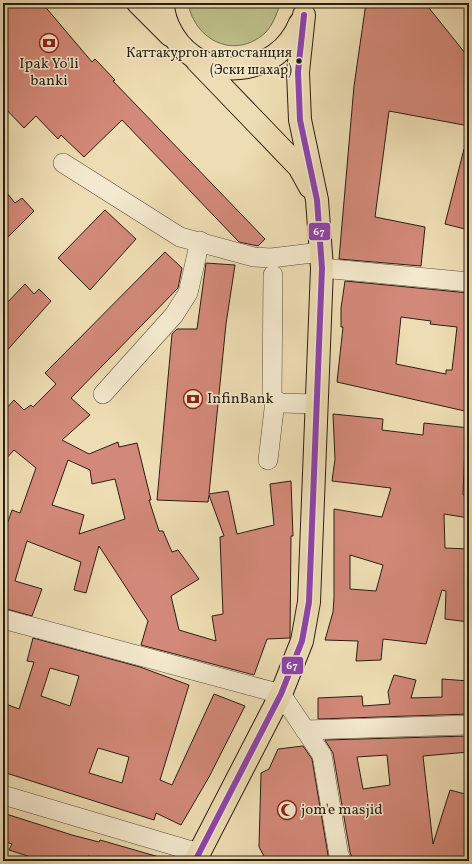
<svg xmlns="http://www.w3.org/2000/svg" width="472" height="864" font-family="Vollkorn,serif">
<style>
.green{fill:#bebf8a;stroke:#746e4e}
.building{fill:#d38979;stroke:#291e12;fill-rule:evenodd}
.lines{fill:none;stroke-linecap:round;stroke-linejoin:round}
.minor-casing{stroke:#5a4e3a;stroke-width:20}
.major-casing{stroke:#291e12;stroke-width:24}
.minor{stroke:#f4e9ce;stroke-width:19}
.major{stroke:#eeddb4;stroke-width:22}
.bus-1-casing{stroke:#f4e9ce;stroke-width:9}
.bus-1{stroke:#8e44ad;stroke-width:6}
.bus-dot{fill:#291e12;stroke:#f4e9ce;stroke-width:1.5}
.labels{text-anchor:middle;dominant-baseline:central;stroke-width:3;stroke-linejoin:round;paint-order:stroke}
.bus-label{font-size:14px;fill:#291e12;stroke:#f4e9ce;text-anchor:end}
.poi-label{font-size:15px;fill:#291e12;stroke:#f4e9ce;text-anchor:start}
.line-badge{stroke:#f4e9ce;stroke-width:1.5}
.badge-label{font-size:11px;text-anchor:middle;font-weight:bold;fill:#fff}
</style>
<rect width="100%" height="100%" fill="#eeddb4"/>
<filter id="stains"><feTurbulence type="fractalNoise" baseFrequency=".005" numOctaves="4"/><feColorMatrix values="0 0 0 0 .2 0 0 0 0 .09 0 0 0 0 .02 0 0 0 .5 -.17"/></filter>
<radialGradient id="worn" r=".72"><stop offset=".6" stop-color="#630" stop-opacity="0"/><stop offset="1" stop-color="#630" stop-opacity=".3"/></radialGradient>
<path class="green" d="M188,3h91l1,2c-4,10 -7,20 -15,28 -30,27 -70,8 -77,-30z"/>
<g class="building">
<path d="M3,3h39l50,59 3,-3 20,21 -2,1 152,158 -7,7 -19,-4 -117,-122 -38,37 -23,-22 -3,4 -22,-23 -12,12 -21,-22z"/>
<path d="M366,3h59l44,55v68l-80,-15 -14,106 50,10 -4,39 -82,-7 15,-173z"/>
<path d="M464,149h5v81l-24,-6z"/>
<path d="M3,188l12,15 7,-5 12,13 -31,31z"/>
<path d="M105,210l31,29 -46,51 -32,-32z"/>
<path d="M165,252l17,16 -4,20 -107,110 19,17 -28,25 27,14 29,-12 1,5 18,-4 14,57h-2l10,31h4l9,21 6,-2 21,29 -28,17 8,34 37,11 -4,-25 11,-2 -3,-77 4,-1 -15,-41 -1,7 -51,-2 15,-166 5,-5h20l9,-66 29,2 -9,59 -17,170 19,-3 9,43 37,-9 -4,-41 21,-3 2,55h-2l-1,102 -23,1 -13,36 -113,-30 7,-24 -49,-75 -13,47 -12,-3 7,-28 -54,-21 -12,40 27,8 -10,27 -29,-8v-72l9,-26 8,3 16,-45 -22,-18 -11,12v-50l11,-12 10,10 7,-5 2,2 23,-23 -11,-11zM68,460l22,10 2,14 23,-5 10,40 -46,15 5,-19 -32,-10z"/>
<path d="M345,281l124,12v119l-132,-30 6,-55h-2v-19zM401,317l30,4 -1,3 27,3 -5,43h-6v4l-50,-10z"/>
<path d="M25,284l9,10 5,-5 12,12 -48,54v-48z"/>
<path d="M333,414l50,5 -1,11 41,5 1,-12 45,5v18h-4l-2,49 6,1v22l-25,-4 1,34 24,1v73l-24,-3 1,-28 -4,-1 -16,54 -43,-5 -2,21 -25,1 2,-20 -33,-1 8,-28 1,-14v-89l48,8 9,-29 -59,-7 3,-22zM350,555l33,10 -7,26 -26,-2z"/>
<path d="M33,638l107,29 49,18 -29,95 12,5 42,-91 31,12 -36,71 -28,48 -25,-12 -2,7 -151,-48v-69l16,6 15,-47 -7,-1zM50,668l29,8 -9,30 -29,-10zM98,748l31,9 -7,26 -33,-10z"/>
<path d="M394,675l22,5 -5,18 31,-1v-18l27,2v33l-151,5v-21l44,-2 1,10 27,-2 -2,-12z"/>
<path d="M469,736v16l-46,4 10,88 17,-54 19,5v66h-116l-3,-9 -17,-99 -8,-13zM387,755l3,30 -27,4 -6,-32z"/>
<path d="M303,746l9,13 17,102 -64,-3 -6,-11 2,-74 8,-4 9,-20z"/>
<path d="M3,813l69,22 27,7 1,-2 59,17 -1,4h-53l-17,-5 -1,5 -8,-3 -2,3h-34l-34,-11 3,-6 -9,-3z"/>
</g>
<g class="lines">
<defs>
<g id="minor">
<path d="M63,163l117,74 74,20 17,1 50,-6"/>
<path d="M322,268l147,14"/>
<path d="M273,275l-1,122 8,6 37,1"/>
<path d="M103,394l71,-79 14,-22 12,-52"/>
<path d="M268,460l7,-59"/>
<path d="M3,619l278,75 41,61 17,101 3,5"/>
<path d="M305,730l164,-5"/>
<path d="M3,795l196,58"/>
</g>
<g id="major">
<path d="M138,3l32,32"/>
<path d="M163,3c0,11 4,22 10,32 30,50 106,42 127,-12"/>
<path d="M197,61l102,106 11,20"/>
<path d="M195,861l86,-167 21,-53 7,-39 13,-334 -5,-68 -17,-80 -2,-48 6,-57"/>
</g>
</defs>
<use href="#minor" class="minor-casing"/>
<use href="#major" class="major-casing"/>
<use href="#minor" class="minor"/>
<use href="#major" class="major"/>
<defs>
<path id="bus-1" d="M195,861l86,-167 21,-53 7,-39 13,-334 -5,-68 -17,-80 -2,-48 6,-57"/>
</defs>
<use href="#bus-1" class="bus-1-casing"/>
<use href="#bus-1" class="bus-1"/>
</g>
<defs>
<symbol id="bank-ring" viewBox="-11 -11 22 22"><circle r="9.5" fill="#f4e9ce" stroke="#8f2418" stroke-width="1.5"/><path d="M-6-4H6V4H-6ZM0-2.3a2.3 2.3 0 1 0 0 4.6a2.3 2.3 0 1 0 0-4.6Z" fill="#8f2418"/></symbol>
<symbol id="mosque-ring" viewBox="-11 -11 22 22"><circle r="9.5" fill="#f4e9ce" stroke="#8f2418" stroke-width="1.5"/><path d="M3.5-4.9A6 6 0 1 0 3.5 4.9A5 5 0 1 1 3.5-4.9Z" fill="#8f2418"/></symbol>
</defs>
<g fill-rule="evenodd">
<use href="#bank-ring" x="38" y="32" width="22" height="22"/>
<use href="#bank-ring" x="182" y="388" width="22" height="22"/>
<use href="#mosque-ring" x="276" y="799" width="22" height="22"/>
</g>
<circle class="bus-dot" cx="299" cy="61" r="3.5"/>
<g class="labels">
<g class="bus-label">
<text x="292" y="53">Каттакургон автостанция<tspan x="292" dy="17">(Эски шахар)</tspan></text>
</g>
<g class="poi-label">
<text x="49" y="64" text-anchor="middle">Ipak Yo'li<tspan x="49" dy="17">banki</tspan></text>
<text x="207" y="399">InfinBank</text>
<text x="301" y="810">jom'e masjid</text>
</g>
</g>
<g class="line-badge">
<rect x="308" y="222" width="23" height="19" rx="4" fill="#8e44ad"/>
<rect x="281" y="656" width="23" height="19" rx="4" fill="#8e44ad"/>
</g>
<g class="badge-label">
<text x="319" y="235">67</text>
<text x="292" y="669">67</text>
</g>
<rect width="472" height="864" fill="none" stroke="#eeddb4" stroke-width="16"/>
<rect x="4" y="4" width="464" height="856" fill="none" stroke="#291e12" stroke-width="2"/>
<rect x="8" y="8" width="456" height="848" fill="none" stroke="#291e12"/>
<rect width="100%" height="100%" filter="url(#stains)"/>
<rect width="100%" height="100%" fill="url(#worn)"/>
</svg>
